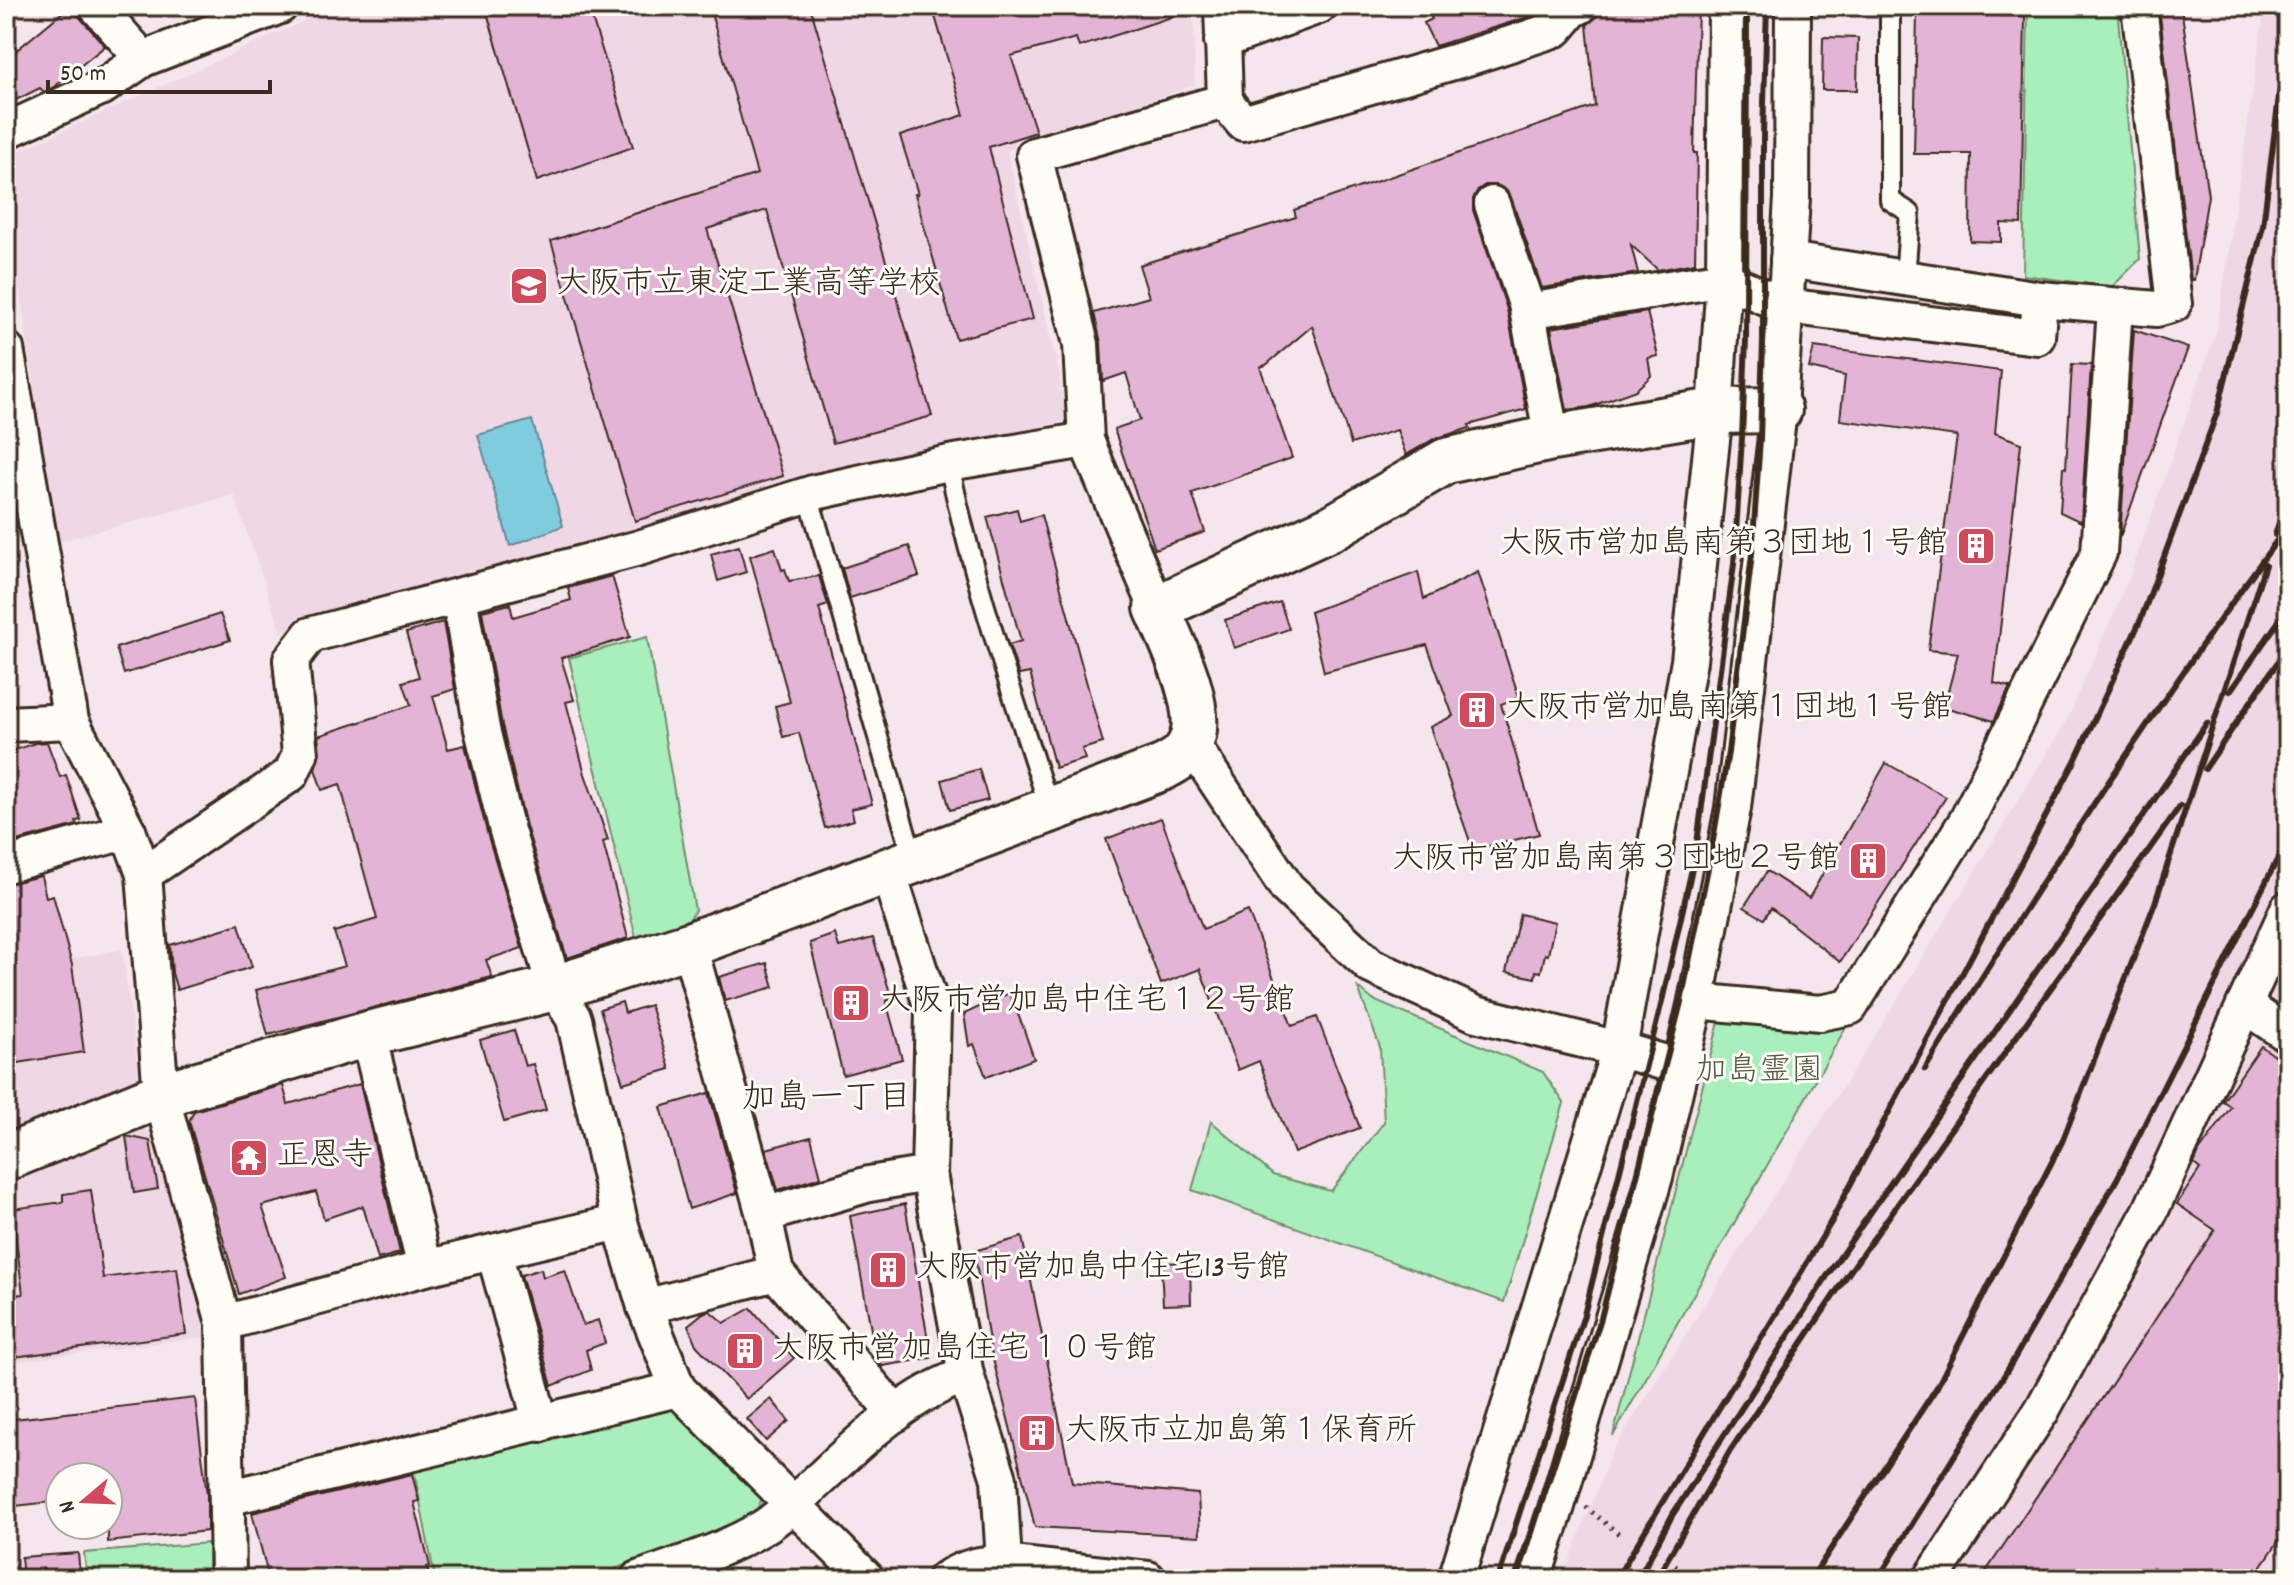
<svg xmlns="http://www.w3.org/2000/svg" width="2294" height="1585" font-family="Dekko,'Klee One',sans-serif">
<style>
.built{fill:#f0d7e6}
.green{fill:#a9efbb;stroke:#728c6c;stroke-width:2}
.water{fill:#80ccdf;stroke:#648b92;stroke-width:2}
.building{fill:#e3b4d5;stroke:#3b2a1e;stroke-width:2}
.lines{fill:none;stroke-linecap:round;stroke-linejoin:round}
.service-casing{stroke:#3b2a1e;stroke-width:24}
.minor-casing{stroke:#3b2a1e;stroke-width:40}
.tertiary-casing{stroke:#3b2a1e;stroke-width:50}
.path{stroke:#3b2a1e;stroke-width:5;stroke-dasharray:2 6;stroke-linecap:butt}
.service{stroke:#fdfcf7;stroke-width:18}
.minor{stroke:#fdfcf7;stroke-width:34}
.tertiary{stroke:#fdfcf7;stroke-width:44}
.rail{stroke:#3b2a1e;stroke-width:6}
.labels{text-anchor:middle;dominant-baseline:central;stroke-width:6;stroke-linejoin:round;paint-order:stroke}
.poi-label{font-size:32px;fill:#3b2a1e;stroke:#fdfcf7;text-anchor:start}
.park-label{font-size:32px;fill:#565b45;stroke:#fdfcf7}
.neighbourhood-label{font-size:34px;fill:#3b2a1e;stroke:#fdfcf7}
</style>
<rect width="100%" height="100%" fill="#f5e6ed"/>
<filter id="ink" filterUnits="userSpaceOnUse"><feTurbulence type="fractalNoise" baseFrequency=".0125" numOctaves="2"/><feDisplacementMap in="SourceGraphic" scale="16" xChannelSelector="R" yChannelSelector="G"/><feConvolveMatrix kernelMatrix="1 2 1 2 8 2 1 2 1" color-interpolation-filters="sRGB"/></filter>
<g filter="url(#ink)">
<g class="built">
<path d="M337,6h854l3,10 1,69 -188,66 52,222 7,48 -237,49 -548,162 -47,-137 -177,47 -51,-344v-41z"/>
<path d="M2265,6h23v870l-129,273 -113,217 -136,213h-348l50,-128 261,-412 194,-319 62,-142 88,-249z"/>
<path d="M2288,938v75l-14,-10 -6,-23z"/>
<path d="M122,949l18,133 -134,56v-166z"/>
<path d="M2261,1038l27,19v499l-15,23h-328l298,-535z"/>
<path d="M135,1127l21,7 22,87 35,115 -207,27v-181z"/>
</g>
<g class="green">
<path d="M2028,6h89l23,253 -28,28 -89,-12z"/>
<path d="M647,637l48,273 -11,19 -47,13 -68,-284z"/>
<path d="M1358,988l15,12 170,72 21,31 -60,199 -312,-112 19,-69 62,54 58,16 53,-69 -4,-75z"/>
<path d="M1720,1018l126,9 -233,409z"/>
<path d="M671,1406l93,87 -8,20 -12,8 -156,58h-153l-23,-118z"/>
<path d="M208,1543v36h-121l-3,-26z"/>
</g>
<path class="water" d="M532,420l31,106 -53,20 -32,-111z"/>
<g class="building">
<path d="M70,6l35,40 -51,41 -10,5 -4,-4 -34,17v-46z"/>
<path d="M485,6h103l45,141 -96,34z"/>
<path d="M709,6h101l122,410 -99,27 -66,-233 -60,19 76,247 -148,45 -84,-280 206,-67z"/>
<path d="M932,6h257l1,5 -111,36 -3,-9 -65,18 25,76 -47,15 44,172 -77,20 -41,-145h3l-18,-58 64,-21z"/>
<path d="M1426,6h123l-5,6 -109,34 -11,-23 8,-4z"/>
<path d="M1600,6h98l-4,147h3l-2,110 -37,7 -27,-25 7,28 -96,15 -31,-91 -5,-7 -9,-5h-12l-7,5 -5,9v11l34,99 19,100 -57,16 1,3 -36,11 -28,16 -9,-25 -46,14 -39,-118 -46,39 -6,2 32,91 -100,35 13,39 -50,17 -41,-120 26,-9 -14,-47 -23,8 -2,-38 -7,-30 55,-16 -10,-32 157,-48 -2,-7 301,-104 -8,-81 9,-7z"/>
<path d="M1974,6h26v10h25l-4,208 -20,-1v19l-31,-1 1,-87h-57l3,-140 57,1z"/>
<path d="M2159,6h22l27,190 -14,84h-3z"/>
<path d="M1823,37l35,1 -1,52h-35z"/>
<path d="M1647,312l11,44 -10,2 3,18 -15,14 -47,17 -22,3 -16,-82z"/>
<path d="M2134,330l54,18 -68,189z"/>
<path d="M1814,347l187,24 -6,62 26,10 -27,240 16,4 -16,34 -50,-14 14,-54 -30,-3 29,-214 -117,-16 5,-44 -36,-8z"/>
<path d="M2072,364l19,1 -10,157 -21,-10 3,-45 3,1z"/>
<path d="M1017,509l3,12 21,-6 62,228 -21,6 3,10 -30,9 -25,-95 -11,2 -10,-30 12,-4 -34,-124z"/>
<path d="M739,546l7,26 -28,9 -7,-27z"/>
<path d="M909,546l10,30 -69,22 -8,-30z"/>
<path d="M775,548l7,22 3,-1 4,12 30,-5 9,29 -9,3 53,196 -21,5 3,11 -29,8 -26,-95 -16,4 -8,-31 15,-4 -40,-146z"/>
<path d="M1418,572l6,27 54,-27 41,125 -18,7 38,130 -66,16 -43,-123 23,-11 -26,-71 -103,27 -14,-60z"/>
<path d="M612,576l18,61 -69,21 13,42 -8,2 19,72 23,66 -5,2 25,96 -61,20 -41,-132 -24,-101 -20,-114 28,-7 3,13 58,-17 -3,-12z"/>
<path d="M1280,602l9,27 -55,19 -9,-28z"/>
<path d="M220,614l10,26 -106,34 -8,-26z"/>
<path d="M443,622l12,67 -22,7 15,53 17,-4 23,91 34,112 -36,12 6,17 -224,58 -12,-45 89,-24 -11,-34 43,-13 -37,-135 -18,6 -7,-21 5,-16 -2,-17 93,-31 -8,-23 16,-5 -13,-44z"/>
<path d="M47,742l13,35 6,-2 15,45 -5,1 1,4 -64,17 -7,-19v-70l29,-10z"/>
<path d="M1886,763l60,34 -106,165 -69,-54 -7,11 -20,-12 23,-36 42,27z"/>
<path d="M979,769l9,31 -38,10 -8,-30z"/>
<path d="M1161,818l42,111 45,-18 44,115 25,-9 43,111 -66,25 -35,-92 -21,9 -38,-101 -39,15 -55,-145z"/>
<path d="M41,876l5,21 7,-2 19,70 12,87 -78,13v-181z"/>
<path d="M1520,914l35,8 -7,33 -3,-1 -4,18 -5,-1 -1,7 -29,-6z"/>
<path d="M239,924l13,43 -75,23 -5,-17 -2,-28z"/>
<path d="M835,934l4,13 34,-9 19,61 -6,2 16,58 -59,16 -33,-132z"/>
<path d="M767,963l7,24 -49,14 -6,-24z"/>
<path d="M1009,993l13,31 12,35 -48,18 -12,-33 -5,2 -5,-32z"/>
<path d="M622,1002l3,11 25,-8 20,64 -47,14 -23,-74z"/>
<path d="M514,1030l11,36 8,-2 13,46 -42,12 -24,-82z"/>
<path d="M2261,1046l27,19v462l-35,52h-272l234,-349 -38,-26 23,-35 -6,-5 5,-12 32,-45 -8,-6z"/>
<path d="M360,1084l40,169 -22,6 -15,-53 -39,13 -8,-27 -54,14 24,71 -47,17 -50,-173 5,-10 89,-26 5,19z"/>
<path d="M709,1093l28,100 -48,16 -28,-102z"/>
<path d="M126,1136l24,5 8,48 -24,4z"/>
<path d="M811,1137l10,40 -43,13 -12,-41z"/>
<path d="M91,1190l12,88 74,-10 9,66 -180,24v-62l17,-2 -11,-85 51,-7v-8z"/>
<path d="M905,1204l26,154 -49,8 -10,-31 -22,-119z"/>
<path d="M1022,1237l50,246 126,11 2,42 -165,-9 -45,-180 -16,-96z"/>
<path d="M1190,1262l1,42 -28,1 -2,-42z"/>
<path d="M541,1269l2,8 22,-7 18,55 15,-5 7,23 -19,7 5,20 -39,16 -31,-111z"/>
<path d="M751,1308l43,50 -47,41 -51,-54 -8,-20 15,-12 7,-2 14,12z"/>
<path d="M195,1398l12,97v36l-99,11v-65h-48v24l-54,6v-87z"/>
<path d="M771,1399l18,22 -23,20 -19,-22z"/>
<path d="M412,1474l7,27 -5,1 16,64 -3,1 3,12h-161l-17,-66z"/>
<path d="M78,1553l2,23 -57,3 -2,-22z"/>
</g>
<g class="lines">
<defs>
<g id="service">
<path d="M1890,6v194l20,13 -5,65"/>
<path d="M949,463c23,118 65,233 101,347"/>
<path d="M808,494l106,368"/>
</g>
<g id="minor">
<path d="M96,6l47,53"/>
<path d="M1222,41l97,-35"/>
<path d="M1225,101l18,22 224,-65 89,-29 16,-19 8,-4"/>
<path d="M6,131l98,-45 39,-27 137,-53"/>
<path d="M1492,204l34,100 26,134"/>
<path d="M1788,260l252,39 117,10 17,-5 -35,-298"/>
<path d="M1528,311l196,-32 61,27 252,31 3,-38"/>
<path d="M6,349l65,372 57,110 16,43 17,221 63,228 4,256"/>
<path d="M459,596l23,133 25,102 48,157 19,31 46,203 25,85 33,82 189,190"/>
<path d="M1157,608l-71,-168 -5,-96 -47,-189 191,-54 -3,-95"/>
<path d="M6,724l65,-3"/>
<path d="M1191,743l96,145 84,78 105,48 143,35 60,18"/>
<path d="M6,865l122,-34"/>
<path d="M888,872l45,139 -4,163 37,201 33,104 5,84"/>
<path d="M144,874l147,-100 9,-20 -9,-94 19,-25 329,-87 177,-56 133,-29 137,-23"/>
<path d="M689,945l75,270 12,58 120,141"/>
<path d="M1696,1001l124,12 30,-6 117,-187 132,-267 16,-246"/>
<path d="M2244,1005l44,30"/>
<path d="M368,1034l57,234"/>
<path d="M764,1215l105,-31 60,-10"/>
<path d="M494,1252l47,172"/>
<path d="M645,1307l131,-34"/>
<path d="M224,1323l201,-55 195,-46"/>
<path d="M227,1498l451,-109"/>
<path d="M638,1579c41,-15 86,-28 124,-51 23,-14 41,-34 61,-52 41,-39 89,-83 143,-101"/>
<path d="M945,1579c20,-12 36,-16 59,-16l144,16"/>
<path d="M1456,1579l163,-530 70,-388 26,-250 9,-132 2,-273"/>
<path d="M1533,1579l24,-73 98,-329 41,-176 37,-193 46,-398 13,-212 1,-192"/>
<path d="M1931,1579l110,-167 109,-200 138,-303"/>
</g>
<path id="tertiary" d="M6,1158l155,-63 207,-61 187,-46 134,-43 473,-177c12,-6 22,-11 28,-24 17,-33 -19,-104 -33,-136l176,-81 113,-66 106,-23 163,-27 64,-1"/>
</defs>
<use href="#service" class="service-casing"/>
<use href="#minor" class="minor-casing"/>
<use href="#tertiary" class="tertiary-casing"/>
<g class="path">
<path d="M1586,1507l35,29"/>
<path d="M1675,1566l22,13"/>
</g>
<use href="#service" class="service"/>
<use href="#minor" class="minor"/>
<use href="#tertiary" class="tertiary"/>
<g class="rail">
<path d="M2275,535l13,-40"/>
<path d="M2230,691l58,-83"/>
<path d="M2205,769l83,-122"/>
<path d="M1925,1069c114,-186 234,-368 363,-544"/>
<path d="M1829,1225l246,-464 66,-142 76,-206 46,-187 25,-203"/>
<path d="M1498,1579l86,-264 79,-318 33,-146 38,-287 8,-126 4,-99 1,-333"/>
<path d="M1517,1579l84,-261 80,-316 29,-144 18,-106 24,-198 8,-115 3,-99v-206l4,-128"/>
<path d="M1616,1579l219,-363"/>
<path d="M1638,1579l35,-65 158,-244 376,-547"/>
<path d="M1656,1579l74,-128 116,-174 334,-471"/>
<path d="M1811,1579l126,-192 125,-245 93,-239 110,-338"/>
<path d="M1878,1579l132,-213 107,-187 171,-341"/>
</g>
</g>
</g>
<defs>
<symbol id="school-square" viewBox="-11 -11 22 22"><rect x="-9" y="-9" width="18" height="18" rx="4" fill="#d1495b" stroke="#fdfcf7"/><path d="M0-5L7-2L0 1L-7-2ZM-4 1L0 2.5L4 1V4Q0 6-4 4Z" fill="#fff"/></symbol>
<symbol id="building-square" viewBox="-11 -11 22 22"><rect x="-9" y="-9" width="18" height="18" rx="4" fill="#d1495b" stroke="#fdfcf7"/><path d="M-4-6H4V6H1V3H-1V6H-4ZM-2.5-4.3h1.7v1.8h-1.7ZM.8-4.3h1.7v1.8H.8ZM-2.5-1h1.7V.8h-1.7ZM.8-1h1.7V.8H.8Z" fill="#fff"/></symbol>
<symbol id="temple-square" viewBox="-11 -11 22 22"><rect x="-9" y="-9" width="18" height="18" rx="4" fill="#d1495b" stroke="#fdfcf7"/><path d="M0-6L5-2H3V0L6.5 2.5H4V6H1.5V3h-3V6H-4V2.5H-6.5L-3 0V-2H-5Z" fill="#fff"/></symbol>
</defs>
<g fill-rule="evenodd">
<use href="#school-square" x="507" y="264" width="44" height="44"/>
<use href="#building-square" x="1954" y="524" width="44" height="44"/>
<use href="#building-square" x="1455" y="688" width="44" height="44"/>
<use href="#building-square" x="1846" y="839" width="44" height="44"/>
<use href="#building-square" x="829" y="981" width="44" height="44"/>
<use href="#temple-square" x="227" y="1136" width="44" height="44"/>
<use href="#building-square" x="866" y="1248" width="44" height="44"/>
<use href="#building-square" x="723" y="1329" width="44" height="44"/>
<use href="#building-square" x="1015" y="1411" width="44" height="44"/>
</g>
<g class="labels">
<g class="poi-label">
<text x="557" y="286">大阪市立東淀工業高等学校</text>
<text x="1948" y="546" text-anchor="end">大阪市営加島南第３団地１号館</text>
<text x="1505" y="710">大阪市営加島南第１団地１号館</text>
<text x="1840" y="861" text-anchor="end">大阪市営加島南第３団地２号館</text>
<text x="879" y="1003">大阪市営加島中住宅１２号館</text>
<text x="277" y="1158">正恩寺</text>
<text x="916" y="1270">大阪市営加島中住宅13号館</text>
<text x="773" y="1351">大阪市営加島住宅１０号館</text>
<text x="1065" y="1433">大阪市立加島第１保育所</text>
</g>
<g class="park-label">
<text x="1759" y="1073">加島霊園</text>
</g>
<g class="neighbourhood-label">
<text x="827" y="1100">加島一丁目</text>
</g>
</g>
<rect width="2294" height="1585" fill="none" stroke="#fdfcf7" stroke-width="32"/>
<rect x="16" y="16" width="2262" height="1553" fill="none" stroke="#3b2a1e" stroke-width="3" filter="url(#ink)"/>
<g transform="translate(84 1501) rotate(251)"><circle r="38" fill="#fdfcf7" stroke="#afa8a0" stroke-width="2"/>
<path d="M0-6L14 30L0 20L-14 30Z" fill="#d1495b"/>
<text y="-12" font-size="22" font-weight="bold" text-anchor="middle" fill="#3b2a1e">N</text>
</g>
<path d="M48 80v12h222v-12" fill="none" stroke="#3b2a1e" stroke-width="4"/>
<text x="60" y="80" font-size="24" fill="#3b2a1e" stroke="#fdfcf7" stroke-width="6" paint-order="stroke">50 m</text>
</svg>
